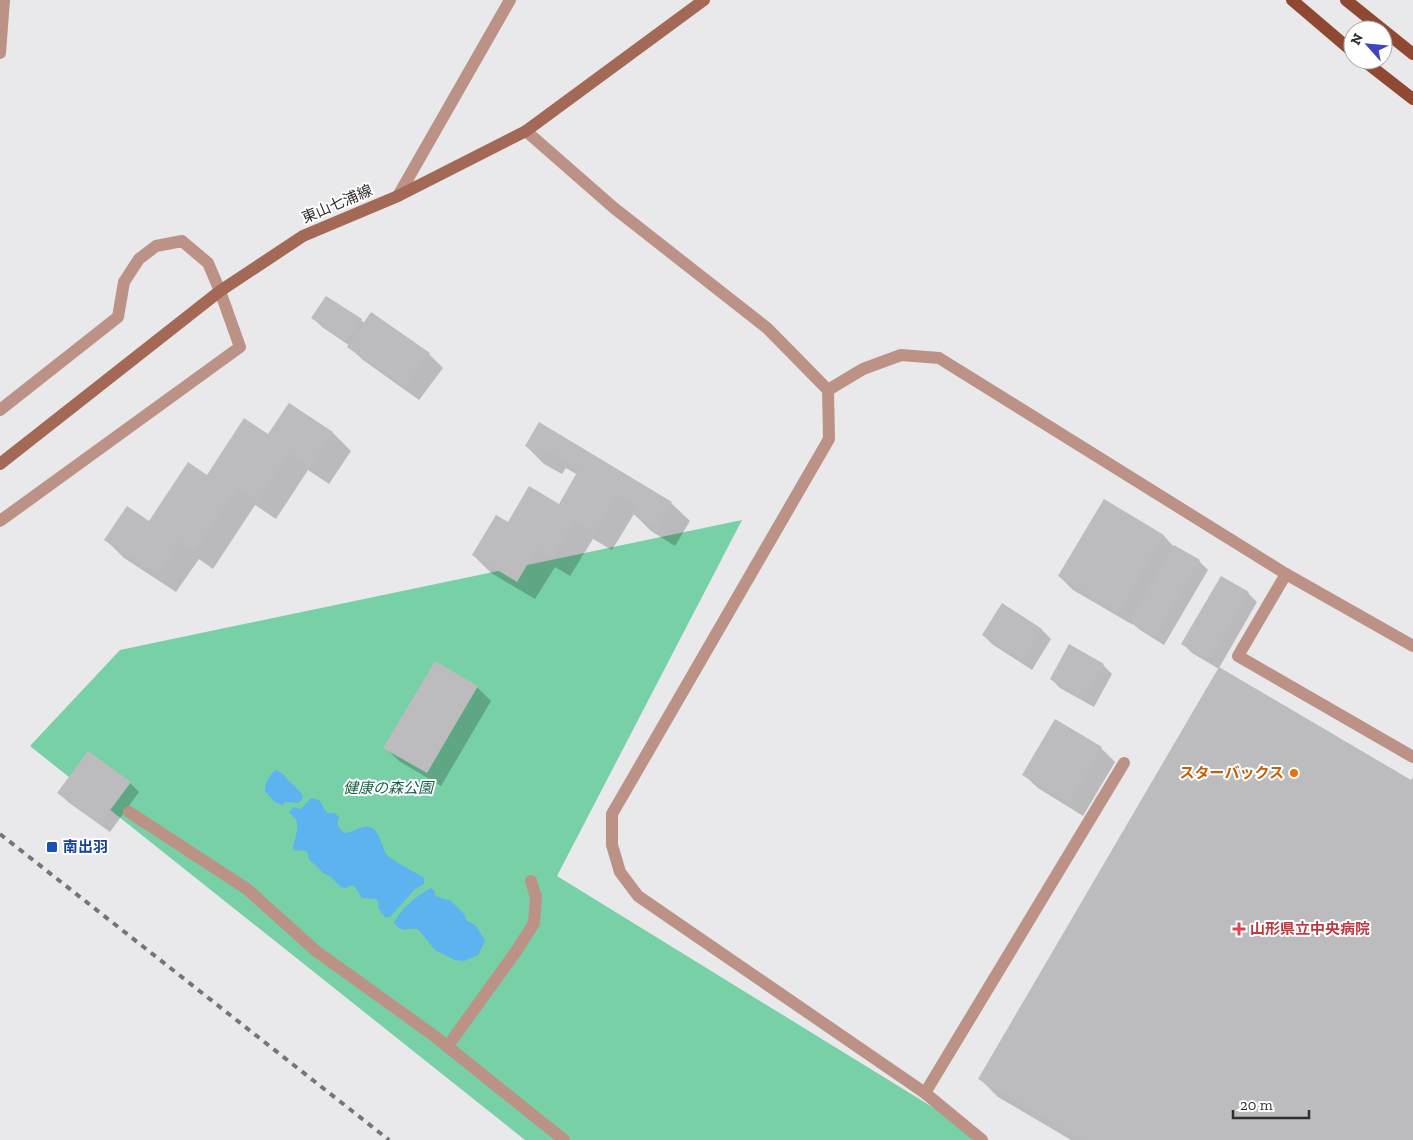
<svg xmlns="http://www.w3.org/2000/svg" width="1413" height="1140" font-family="'Zilla Slab','Noto Sans JP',serif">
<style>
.green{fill:#77d0a6}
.water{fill:#5db3f0}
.shadow{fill:#0003}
.building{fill:#bcbcbf}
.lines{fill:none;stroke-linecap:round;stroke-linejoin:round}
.service{stroke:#bd9286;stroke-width:12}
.secondary{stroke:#a46856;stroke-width:12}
.primary{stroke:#904832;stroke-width:12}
.rail{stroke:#757577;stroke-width:4;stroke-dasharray:6 6;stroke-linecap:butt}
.food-dot{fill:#e8710a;stroke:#fff;stroke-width:2}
.transit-dot{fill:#1a4fb4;stroke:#fff;stroke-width:2}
.health-dot{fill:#e0444e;stroke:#fff;stroke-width:2}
.labels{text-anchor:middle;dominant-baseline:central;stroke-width:4;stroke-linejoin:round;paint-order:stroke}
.street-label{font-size:15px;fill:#2f2f30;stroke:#fff}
.food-label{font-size:15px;font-weight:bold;fill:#c56008;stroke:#fff;text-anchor:end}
.park-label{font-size:15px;font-style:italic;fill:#156546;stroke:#fff}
.transit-label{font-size:15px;font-weight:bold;fill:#164399;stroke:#fff;text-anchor:start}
.health-label{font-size:15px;font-weight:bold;fill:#be3a42;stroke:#fff;text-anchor:start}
</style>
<rect width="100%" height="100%" fill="#e9e9eb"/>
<path class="green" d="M742,520l-185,356 429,264h-461l-495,-394 90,-96z"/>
<g class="water">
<path d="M276,770c8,3 8,6 13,11 6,6 12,9 14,17l-5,5 -13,-1 -2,3c-8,-1 -13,-8 -18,-14 0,-8 4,-16 11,-21z"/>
<path d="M311,798l8,2c4,4 4,10 9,13h7l4,4c-3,9 -1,11 6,16 7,-1 9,-3 15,-5 21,-7 20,19 27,27 4,5 30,18 37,23v6l-9,5 -25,28h-5l-6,-8 -1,-8 -2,-2 -14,-1 -6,-10 -4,-3c-10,6 -13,1 -20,-7 -4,-4 -1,-1 -7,-4 -5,-3 -8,-9 -15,-13l-3,-9 -5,-2 -6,1 -3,-3c2,-14 11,-26 -4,-35l4,-6 8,2z"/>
<path d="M431,888l3,2 1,6 16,5 14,14 1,5 10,6 9,15 -7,14 -14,6 -9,-1 -20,-10 -16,-20c-11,-5 -14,6 -25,-7 5,-13 25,-29 37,-35z"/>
</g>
<g class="shadow">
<path d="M313,318l48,2 4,4 64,30 14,14 -24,32 -56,-40 -14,-13 1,-1 -28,-19z"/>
<path d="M289,404l44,29 18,18 -22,33 -21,-14 -32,49 -21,-14 -42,64 -14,-10 -23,33 -52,-34 -18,-18 44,-17 58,-46 60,-41z"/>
<path d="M539,424l132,79 19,18 -15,25 -24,-15 -17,-17 -22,36 -19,-11 -23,37 -15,-9 -20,32 -44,-26 -18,-18 35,-32 51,-17 19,-31 -12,-7 -4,6 -18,-10 -18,-18z"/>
<path d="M1104,501l60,35 11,12 24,13 9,9 -44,75 -24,-15 -7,-6v1l-60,-35 -14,-14z"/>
<path d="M1248,593l9,9 -38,66 193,113 1,-1v360h-342l-73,-43 -18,-18 239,-410 -27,-16 -9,-9z"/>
<path d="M1003,605l39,25 9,9 -19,31 -40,-26 -9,-9z"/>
<path d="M435,662l42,25 14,14 -50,85 -42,-25 -14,-14z"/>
<path d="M1103,665l9,9 -18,33 -34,-19 -9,-9z"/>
<path d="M1101,748l14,14 -32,54 -45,-28 -14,-13z"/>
<path d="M130,783l9,9 -29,40 -42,-30 -9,-9z"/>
</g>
<g class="building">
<path d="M326,296l36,23 -16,23 -35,-24z"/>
<path d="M371,312l59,41 -25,34 -58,-40z"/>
<path d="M289,403l44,29 -23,35 -21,-14 -31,48 -21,-13 -42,63 -15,-9 -22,33 -54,-35 23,-34 22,15 39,-59 19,13 37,-57 24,16z"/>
<path d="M539,422l133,80 -15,26 -26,-15 4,-8 -19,-11 -22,39 -20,-12 -22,38 -16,-9 -19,32 -45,-27 24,-40 12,7 21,-36 30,18 20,-35 -32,-19 -4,7 -18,-11z"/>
<path d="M1104,499l60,36 -45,78 -61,-37z"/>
<path d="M1174,545l26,15 -45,77 -26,-16z"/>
<path d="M1221,576l28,16 -40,68 -28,-16z"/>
<path d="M1002,603l40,26 -20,32 -40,-26z"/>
<path d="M1069,644l35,20 -20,35 -34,-20z"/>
<path d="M435,661l43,25 -51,87 -44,-25z"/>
<path d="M1219,667l192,113 2,-3v363h-331l-104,-61z"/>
<path d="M1055,719l47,28 -33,56 -47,-28z"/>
<path d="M88,751l43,31 -31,42 -43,-31z"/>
</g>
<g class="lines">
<g class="service">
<path d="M0,53l4,-53"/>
<path d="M526,131l88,77 153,120 61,62 1,49 -217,375v31l8,27 18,24 287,197"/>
<path d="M398,196l112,-196"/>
<path d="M828,390l35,-21 38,-14 38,3 347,216 127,72"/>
<path d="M0,410l118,-93 6,-35 15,-23 17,-13 26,-5 26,22 12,28 20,56 -240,174"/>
<path d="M1286,574l-48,82 175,101"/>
<path d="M129,812l118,77 69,62 117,84 131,105"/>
<path d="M447,1047l70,-97 17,-27 2,-26 -5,-16"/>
<path d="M982,1140l-57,-47 199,-330"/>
</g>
<path class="secondary" d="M0,464l220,-173 83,-55 95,-40 128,-65 178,-131"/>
<g class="primary">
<path d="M1292,0l61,52"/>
<path d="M1346,0l67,54"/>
<path d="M1363,60l50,39"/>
</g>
<path class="rail" d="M0,834l389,306"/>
</g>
<circle class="food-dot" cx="1294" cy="773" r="5"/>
<rect class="transit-dot" x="46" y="841" width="12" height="12" rx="2.5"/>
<path class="health-dot" d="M1236.5 921.5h5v5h5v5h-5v5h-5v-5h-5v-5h5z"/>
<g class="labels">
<g class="street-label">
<text transform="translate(337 204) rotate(-23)">東山七浦線</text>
</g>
<g class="food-label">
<text x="1284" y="773">スターバックス</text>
</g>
<g class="park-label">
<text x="388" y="788">健康の森公園</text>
</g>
<g class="transit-label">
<text x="63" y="847">南出羽</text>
</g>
<g class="health-label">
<text x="1250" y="929">山形県立中央病院</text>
</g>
</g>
<g transform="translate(1368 45) rotate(297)"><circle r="24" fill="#ffffff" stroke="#acacac"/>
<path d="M0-4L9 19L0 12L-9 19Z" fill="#3d47bb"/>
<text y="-8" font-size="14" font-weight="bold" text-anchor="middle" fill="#2f2f30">N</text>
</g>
<path d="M1233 1110v8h76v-8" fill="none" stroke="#2f2f30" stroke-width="2.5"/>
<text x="1240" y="1110" font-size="15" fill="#2f2f30" stroke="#ffffff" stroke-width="4" paint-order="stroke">20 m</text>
</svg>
